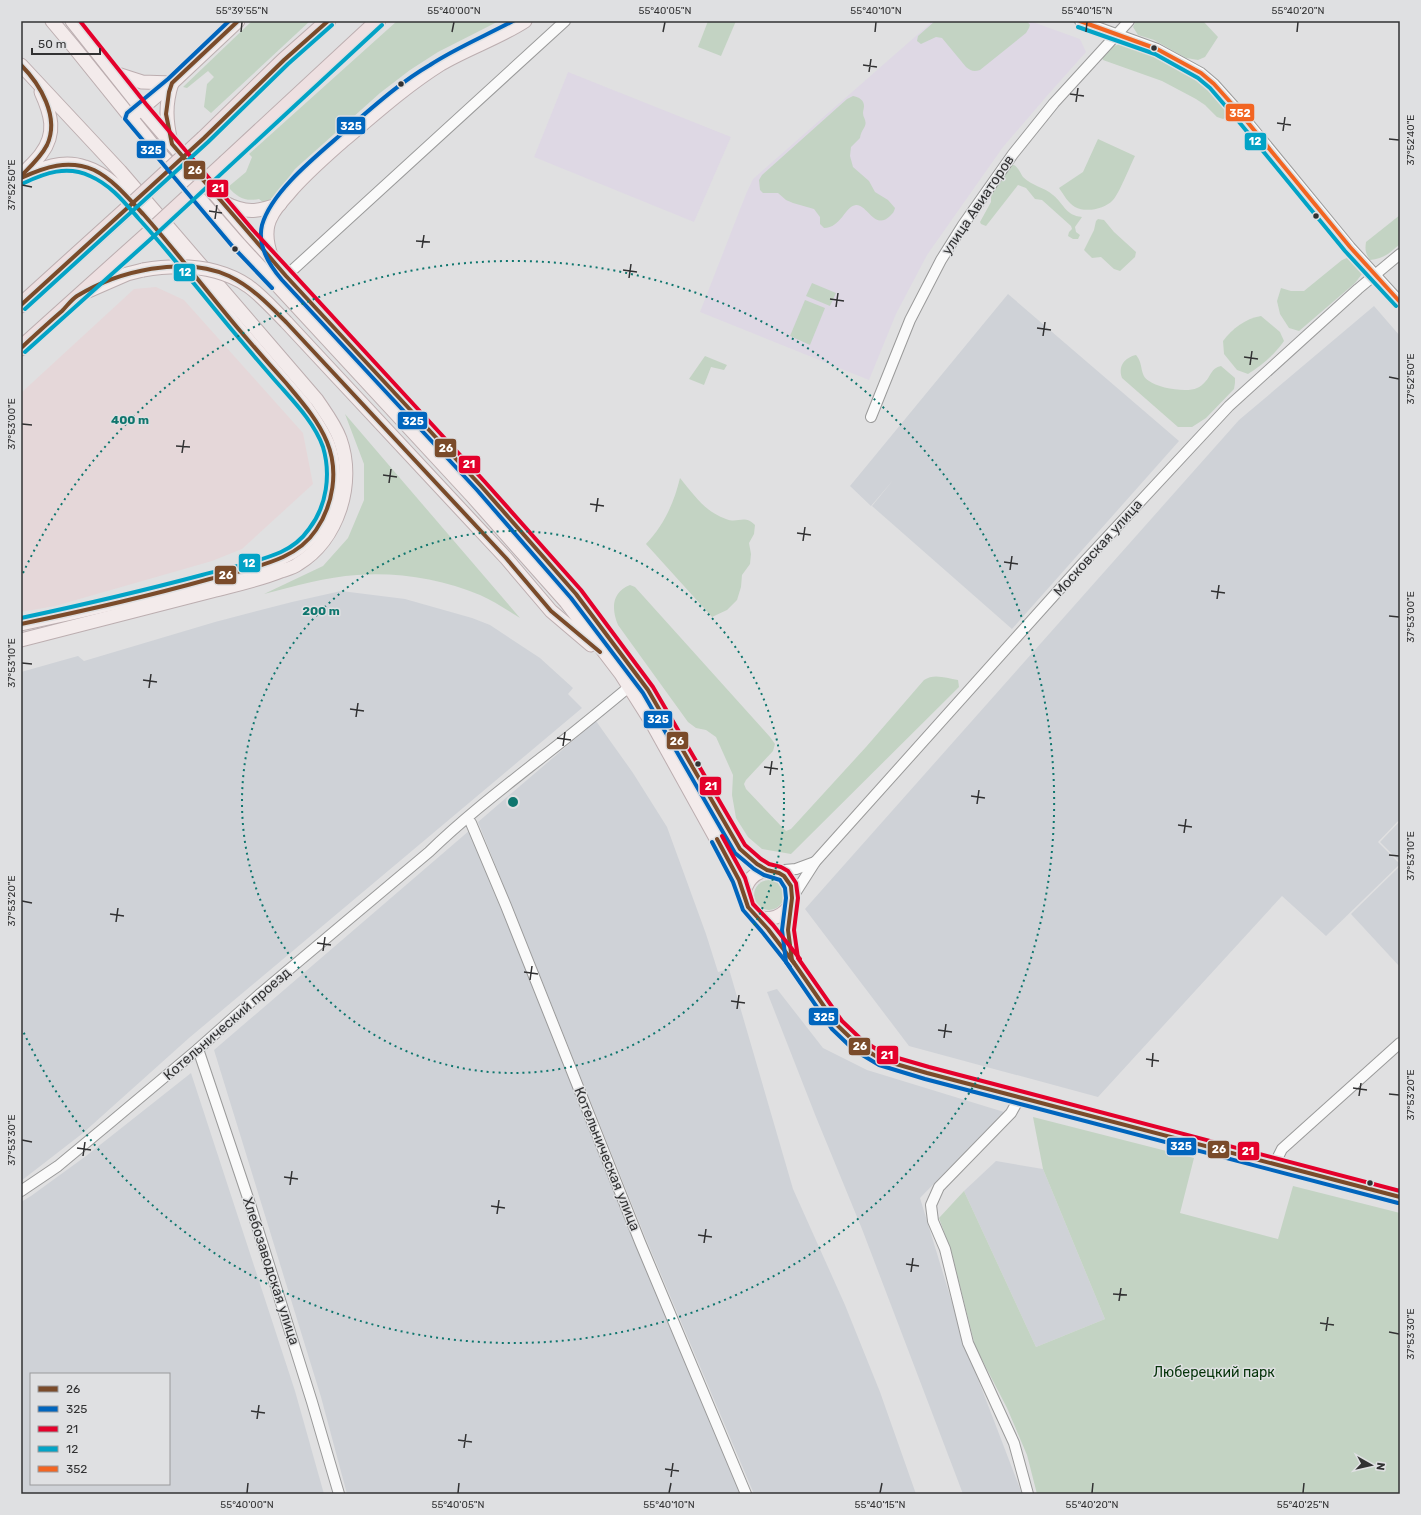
<svg xmlns="http://www.w3.org/2000/svg" width="1421" height="1515" font-family="Rubik,sans-serif">
<style>
.commercial{fill:#e5d7d9}
.built{fill:#cfd2d7;fill-rule:evenodd}
.education{fill:#ded8e4}
.green{fill:#c3d3c3}
.lines{fill:none;stroke-linecap:round;stroke-linejoin:round}
.minor-casing{stroke:#9a9a9a;stroke-width:12}
.major-casing{stroke:#bcaeb0;stroke-width:15}
.highway-casing{stroke:#bcaeb0;stroke-width:17}
.minor{stroke:#fafafa;stroke-width:10}
.major{stroke:#f3ebeb;stroke-width:13}
.highway{stroke:#eee0e1;stroke-width:15}
.major-bridge-casing{stroke:#bcaeb0;stroke-width:15;stroke-linecap:butt}
.highway-bridge-casing{stroke:#bcaeb0;stroke-width:17;stroke-linecap:butt}
.major-bridge{stroke:#f3ebeb;stroke-width:13}
.highway-bridge{stroke:#eee0e1;stroke-width:15}
.bus-1-casing{stroke:#dfe0e2;stroke-width:7}
.bus-2-casing{stroke:#dfe0e2;stroke-width:7}
.bus-3-casing{stroke:#dfe0e2;stroke-width:7}
.bus-4-casing{stroke:#dfe0e2;stroke-width:7}
.bus-5-casing{stroke:#dfe0e2;stroke-width:7}
.bus-1{stroke:#7a4b2a;stroke-width:4}
.bus-2{stroke:#0065bd;stroke-width:4}
.bus-3{stroke:#e4002b;stroke-width:4}
.bus-4{stroke:#02a3c6;stroke-width:4}
.bus-5{stroke:#f26522;stroke-width:4}
.ticks{fill:none;stroke:#323233;stroke-width:1.5}
.ring{fill:none;stroke:#0f766e;stroke-width:2;stroke-dasharray:2 4}
.bus-dot{fill:#323233;stroke:#dfe0e2;stroke-width:1.5}
.labels{text-anchor:middle;dominant-baseline:central;stroke-width:3;stroke-linejoin:round;paint-order:stroke}
.street-label{font-size:14px;fill:#323233;stroke:#dfe0e2}
.park-label{font-size:14px;fill:#06340b;stroke:#dfe0e2}
.centre{fill:#0f766e;stroke:#dfe0e2;stroke-width:2}
.ring-label{font-size:12px;text-anchor:middle;font-weight:bold;fill:#0f766e;stroke:#dfe0e2;stroke-width:3;stroke-linejoin:round;paint-order:stroke}
.line-badge{stroke:#dfe0e2;stroke-width:1.5}
.badge-label{font-size:11px;text-anchor:middle;font-weight:bold;fill:#fff}
.neatline{fill:none;stroke:#323233;stroke-width:1.5}
.ticks-label{font-size:10px;text-anchor:middle;fill:#323233}
</style>
<rect width="100%" height="100%" fill="#e0e0e1"/>
<path class="commercial" d="M156,287l28,13 119,133 10,51 -71,65 -30,12 -157,45 -34,6v-219l113,-104z"/>
<g class="built">
<path d="M1008,294l171,147 -167,188 -140,-123 22,-27 -23,27 -21,-20z"/>
<path d="M1374,306l26,30v483l-22,23 22,22 -74,72 -44,-40 -184,201 -189,-51 -104,-137 434,-489z"/>
<path d="M341,591l64,8 67,19 18,7 50,33 33,30 -5,6 14,14 -393,330 -106,95 -62,48v-509l57,-16 6,5 131,-39 77,-20z"/>
<path d="M596,721l37,52 34,54 39,107 12,38 11,-3 64,220 52,116 35,87 36,102h-162l-108,-255 -168,-417z"/>
<path d="M1400,821v41l-20,-20z"/>
<path d="M470,830l166,413 105,251h-394l-26,-97 -107,-347z"/>
<path d="M1400,866v101l-49,-53z"/>
<path d="M777,989l46,59 44,22 137,42 -84,86 45,147 57,149h-59l-101,-265 -46,-112 -49,-125z"/>
<path d="M191,1073l104,318 29,103h-303v-292l10,-6 55,-40zM31,1374h138v110h-138z"/>
<path d="M996,1161l47,8 62,150 -69,28 -72,-156z"/>
</g>
<g class="education">
<path d="M933,21h97l50,18 6,13 -40,45 -43,50 -76,108 -31,59 -27,66 -169,-68 46,-118 7,-15z"/>
<path d="M568,72l163,65 -37,85 -160,-65z"/>
</g>
<g class="green">
<path d="M252,21h58l-99,92 -7,-6 3,-23 7,-7 -6,-6 -21,17 -4,-1z"/>
<path d="M397,21h102l-61,31 -28,18 -30,23 -85,76 -20,27 -11,7 -5,-4c-14,3 -22,-2 -31,-12l18,-15 6,-15 -3,-3z"/>
<path d="M708,21h28l-15,35 -23,-9z"/>
<path d="M935,21h92l3,4 -1,3 -3,5 -46,37c-6,2 -9,1 -14,-3l-24,-29 -6,-1 -15,7 -4,-3 1,-5z"/>
<path d="M1136,21h67l15,16 -13,20 -7,3 -12,-2 -32,-18 -16,-5 -5,-8z"/>
<path d="M1121,44c37,11 90,30 109,67l-2,5 -5,3 -6,-2 -12,-12 -9,-6 -34,-18 -59,-21 -1,-3 8,-10z"/>
<path d="M853,96c6,1 11,4 11,10 0,2 -1,5 -1,7 0,5 4,7 2,13 -2,4 -4,6 -5,12l-9,9 -1,9 3,11 16,14 6,11 13,8 7,8c-1,4 -2,5 -5,8 -15,15 -23,-12 -34,-11 -11,1 -15,23 -32,23l-4,-4v-7l-6,-8 -21,-6 -7,-3 -8,-7h-15l-3,-3 -1,-10 3,-5 85,-76z"/>
<path d="M1098,139l37,17c-5,10 -16,38 -22,44 -8,9 -27,13 -38,7 -7,-4 -11,-12 -16,-19l24,-16z"/>
<path d="M1011,165h3c5,3 6,8 9,12 9,9 21,10 30,18 12,10 12,20 29,22l-7,10 1,5 4,3 -2,4h-5l-5,-3 1,-4 3,-3 -1,-3 -29,-26 -7,-1 -9,-11 -8,-3 -32,41 -5,-2 -1,-2 11,-20v-9z"/>
<path d="M1400,215v29c-10,9 -17,15 -30,16 -5,-7 -5,-11 -4,-18z"/>
<path d="M1098,219l6,1 10,12 22,20 -1,5 -15,14 -6,-2 -13,-12 -9,1 -8,-8 10,-20 2,-9z"/>
<path d="M1349,257l2,1 11,13v3l-7,9 -56,48 -10,-3 -9,-14 -3,-13 4,-13 10,3h13l38,-31z"/>
<path d="M812,283l24,10 -6,13 -24,-10z"/>
<path d="M805,300l20,8 -15,37 -20,-9z"/>
<path d="M1261,316l19,16 4,9c-10,14 -22,24 -36,33l-11,-4 -13,-16 -1,-13c9,-12 23,-23 38,-25z"/>
<path d="M1136,355c8,9 3,20 13,26 9,7 38,12 48,7 3,-1 6,-4 8,-6 6,-6 6,-14 16,-16l14,12v5l-1,6 -28,29 -14,9h-14l-56,-49c-4,-12 2,-20 14,-23z"/>
<path d="M705,356l22,9 -3,5 -13,-3 -7,18 -15,-6z"/>
<path d="M345,414l175,204c-13,-8 -26,-17 -40,-23 -38,-16 -82,-23 -123,-20 -31,2 -62,11 -93,19l59,-28 25,-28 16,-38v-36z"/>
<path d="M680,478c15,18 24,33 46,41 12,5 18,-5 29,6l-1,9 -5,9 2,11 -1,10 -8,11 -1,12 -4,13 -10,10 -15,7 -66,-73c18,-19 28,-41 34,-66z"/>
<path d="M630,585l5,2 135,150 5,7 -2,7 -27,29 -2,4 2,5 36,38 4,4 5,-2 75,-82 58,-67c10,-7 22,-2 34,0l1,7 -168,167 -29,-5 -14,-12 -12,-19 -4,-23 1,-20 -17,-38 -10,-7 -10,-2 -8,-6 -70,-97c-7,-17 -6,-33 12,-40z"/>
<circle cx="769" cy="895" r="15"/>
<path d="M1033,1117l161,41 -14,55 98,26 15,-53 107,27v281h-363l-10,-39 -20,-47 -32,-62 -23,-92 -13,-36 25,-27 72,156 69,-28 -62,-150z"/>
</g>
<g class="lines">
<defs>
<g id="minor">
<path d="M1080,21l77,28 44,24 13,11 26,29 110,134 50,55"/>
<path d="M286,276l279,-255"/>
<path d="M871,417l39,-97 31,-60 22,-35 50,-71 41,-51 75,-82"/>
<path d="M471,823l35,83 134,336 106,252"/>
<path d="M773,871l23,-2 19,-7"/>
<path d="M792,898l23,-36 269,-300 145,-156 129,-117 42,-35"/>
<path d="M198,1049l52,155 62,198 27,92"/>
<path d="M1019,1097l-3,7 -5,9 -72,74 -8,18 2,16 12,28 23,94 46,100 14,51"/>
<path d="M1275,1163l7,-14 118,-106"/>
<path d="M21,1191l37,-25 53,-44 87,-73 63,-56 168,-141c35,-34 74,-64 112,-94 30,-23 59,-47 88,-71"/>
</g>
<g id="major">
<path d="M52,21l21,25 79,98 86,99 234,253 94,106 55,72 31,49 87,157 9,27 20,22 24,31 45,65 21,20 24,15 45,13 473,124"/>
<path d="M72,21l69,87 108,126 232,252 95,108 72,96 92,159 17,15 10,6"/>
<path d="M21,65l99,106 197,229c8,12 18,25 23,39 16,44 -2,101 -42,125 -5,4 -11,5 -17,7 -22,9 -46,14 -69,20 -64,16 -127,33 -191,49"/>
<path d="M114,73l28,9 30,1"/>
<path d="M135,114l37,-31 66,-62"/>
<path d="M171,142c-5,-21 -6,-38 1,-59"/>
<path d="M22,175c6,-7 14,-14 19,-21 16,-21 10,-40 0,-62"/>
<path d="M21,178c20,-10 42,-19 64,-11 25,8 41,28 58,47 31,33 58,68 86,103 25,30 51,60 77,90 8,12 17,24 22,37 14,38 0,88 -37,109 -20,12 -47,16 -69,23 -66,18 -134,34 -201,48"/>
<path d="M223,202c23,12 34,10 57,2"/>
<path d="M272,258c-5,-13 -8,-28 -1,-41 4,-9 12,-17 18,-24 17,-20 36,-36 55,-53 32,-27 62,-54 97,-76 27,-16 58,-26 84,-43"/>
<path d="M88,291l39,-17 16,-4"/>
<path d="M286,322l220,236 45,53 40,34"/>
<path d="M744,895c3,-28 38,-35 47,-8 4,10 -2,20 -3,30 -1,14 1,27 4,40"/>
<path d="M756,916c14,6 27,1 35,-12"/>
</g>
<g id="highway">
<path d="M204,138l80,-78 44,-39"/>
<path d="M226,162l152,-141"/>
<path d="M21,305l106,-96"/>
<path d="M21,348l128,-115"/>
</g>
</defs>
<use href="#minor" class="minor-casing"/>
<use href="#major" class="major-casing"/>
<use href="#highway" class="highway-casing"/>
<use href="#minor" class="minor"/>
<use href="#major" class="major"/>
<use href="#highway" class="highway"/>
<defs>
<path id="major-bridge" d="M143,270c36,-6 74,-5 105,16 14,10 26,24 38,36"/>
<g id="highway-bridge">
<path d="M127,209l77,-71"/>
<path d="M149,233l77,-71"/>
</g>
</defs>
<use href="#major-bridge" class="major-bridge-casing"/>
<use href="#highway-bridge" class="highway-bridge-casing"/>
<use href="#major-bridge" class="major-bridge"/>
<use href="#highway-bridge" class="highway-bridge"/>
<defs>
<g id="bus-1">
<path d="M238,21l-66,62 -3,9 -3,22 6,30 114,132 195,210 95,108 72,96 92,159 17,15 10,6 12,3 5,3 7,10 1,12 -4,32 4,30 45,65 21,20 24,15 45,13 473,124"/>
<path d="M21,65c19,19 39,52 26,80 -6,12 -17,22 -26,31"/>
<path d="M21,178c24,-11 47,-19 73,-8 20,10 35,29 50,45 32,36 61,74 92,111 16,19 33,38 50,57 15,18 32,37 41,59 12,29 6,63 -11,88 -8,12 -20,21 -33,27 -24,11 -51,16 -77,23 -61,17 -123,31 -185,44"/>
<path d="M21,305l183,-167 80,-78 44,-39"/>
<path d="M21,348c13,-12 27,-25 41,-37 5,-5 9,-11 15,-15 41,-25 107,-41 152,-20 23,11 40,29 57,46l220,236 45,53 49,41"/>
<path d="M717,839l22,41 9,27 20,22 26,34"/>
</g>
<g id="bus-2">
<path d="M229,21l-61,58 -41,34 -2,6 108,128 39,41"/>
<path d="M513,21c-28,15 -57,27 -83,44 -31,18 -57,42 -84,65 -27,24 -74,60 -84,95 -5,21 7,40 20,55l195,210 94,108 72,95 92,160 19,16 10,6 16,5 5,8 1,10 -4,32 4,32 46,67 22,21 25,15 46,14 473,124"/>
<path d="M712,842l21,40 10,28 20,23 27,34"/>
</g>
<g id="bus-3">
<path d="M80,21l66,83 107,126 232,252 96,108 72,97 92,158 16,14 8,5 12,3 7,4 8,12 2,15 -4,32 4,28 44,63 20,19 22,14 45,13 471,124"/>
<path d="M722,836l23,42 8,26 20,21 27,34"/>
</g>
<g id="bus-4">
<path d="M1078,27l77,27 43,24 12,10 25,29 110,134 51,55"/>
<path d="M25,309l183,-167 80,-78 44,-39"/>
<path d="M25,352l128,-115 229,-212"/>
<path d="M21,618c61,-13 121,-27 181,-43 26,-7 54,-12 79,-23 11,-5 21,-13 28,-23 18,-23 22,-55 14,-82 -8,-23 -27,-43 -43,-61 -16,-18 -32,-37 -48,-56 -31,-37 -60,-75 -93,-111 -14,-16 -28,-34 -49,-43 -23,-11 -45,-3 -66,7"/>
</g>
<path id="bus-5" d="M1080,21l77,28 44,24 13,11 26,29 110,134 50,55"/>
</defs>
<use href="#bus-1" class="bus-1-casing"/>
<use href="#bus-2" class="bus-2-casing"/>
<use href="#bus-3" class="bus-3-casing"/>
<use href="#bus-4" class="bus-4-casing"/>
<use href="#bus-5" class="bus-5-casing"/>
<use href="#bus-1" class="bus-1"/>
<use href="#bus-2" class="bus-2"/>
<use href="#bus-3" class="bus-3"/>
<use href="#bus-4" class="bus-4"/>
<use href="#bus-5" class="bus-5"/>
</g>
<path class="ticks" d="M241,32l1,-10M452,32l2,-10M663,32l2,-10M875,32l1,-10M1086,32l1,-10M1297,32l1,-10M863,65l14,2M869,72l2,-13M1070,94l14,2M1076,102l2,-14M1277,123l14,2M1283,131l2,-14M1389,139l10,1M22,185l10,2M209,211l13,2M215,219l2,-14M416,241l14,1M422,248l2,-13M623,270l14,2M629,278l2,-14M830,299l14,2M836,307l2,-14M1037,328l14,2M1043,336l2,-14M1244,357l14,2M1250,365l2,-14M1389,377l10,2M22,424l10,1M176,446l14,1M182,453l2,-13M383,475l14,2M389,483l2,-14M590,504l14,2M596,512l2,-14M797,533l14,2M803,541l2,-14M1004,562l14,2M1010,570l2,-14M1211,591l14,2M1217,599l2,-14M1389,616l10,1M22,663l10,1M143,680l14,2M149,688l2,-14M350,709l14,2M356,717l2,-14M557,738l14,2M563,746l2,-14M764,767l14,2M770,775l2,-14M971,796l14,2M977,804l2,-14M1178,825l14,2M1184,833l2,-14M1389,855l10,1M22,901l10,2M110,914l14,2M116,922l2,-14M317,943l14,2M323,951l2,-14M524,972l14,2M530,980l2,-14M731,1001l14,2M737,1009l2,-14M938,1030l14,2M944,1038l2,-14M1146,1059l13,2M1152,1067l1,-14M1353,1088l14,2M1389,1094l10,1M1359,1096l2,-13M22,1140l10,2M77,1148l14,2M83,1156l2,-14M284,1177l14,2M290,1185l2,-14M491,1206l14,2M497,1214l2,-14M698,1235l14,2M704,1243l2,-14M906,1264l13,2M911,1272l2,-14M1113,1294l14,1M1119,1301l2,-13M1320,1323l14,2M1326,1331l2,-14M1389,1332l10,2M251,1411l14,2M257,1419l2,-14M458,1440l14,2M464,1448l2,-14M665,1469l14,2M671,1477l2,-14M247,1493l1,-10M458,1493l1,-10M669,1493l2,-10M880,1493l2,-10M1092,1493l1,-10M1303,1493l1,-10"/>
<g class="ring">
<circle cx="513" cy="802" r="271"/>
<path d="M23 573A541 541 0 1 1 23 1031"/>
</g>
<g class="bus-dot">
<circle cx="1154" cy="48" r="3.5"/>
<circle cx="401" cy="84" r="3.5"/>
<circle cx="1316" cy="216" r="3.5"/>
<circle cx="235" cy="249" r="3.5"/>
<circle cx="698" cy="764" r="3.5"/>
<circle cx="1370" cy="1183" r="3.5"/>
</g>
<g class="labels">
<g class="street-label">
<text transform="translate(978 205) rotate(-56)">улица Авиаторов</text>
<text transform="translate(1098 548) rotate(-48)">Московская улица</text>
<text transform="translate(227 1024) rotate(-41)">Котельнический проезд</text>
<text transform="translate(607 1159) rotate(68)">Котельническая улица</text>
<text transform="translate(271 1271) rotate(72)">Хлебозаводская улица</text>
</g>
<g class="park-label">
<text x="1214" y="1372">Люберецкий парк</text>
</g>
</g>
<circle cx="513" cy="802" r="6" class="centre"/>
<g class="ring-label">
<text x="130" y="424">400 m</text>
<text x="321" y="615">200 m</text>
</g>
<g class="line-badge">
<rect x="1225" y="103" width="30" height="19" rx="4" fill="#f26522"/>
<rect x="336" y="116" width="30" height="19" rx="4" fill="#0065bd"/>
<rect x="1244" y="132" width="23" height="19" rx="4" fill="#02a3c6"/>
<rect x="136" y="140" width="30" height="19" rx="4" fill="#0065bd"/>
<rect x="183" y="160" width="23" height="20" rx="4" fill="#7a4b2a"/>
<rect x="206" y="179" width="23" height="19" rx="4" fill="#e4002b"/>
<rect x="173" y="263" width="23" height="19" rx="4" fill="#02a3c6"/>
<rect x="397" y="411" width="31" height="19" rx="4" fill="#0065bd"/>
<rect x="434" y="438" width="23" height="20" rx="4" fill="#7a4b2a"/>
<rect x="458" y="455" width="23" height="19" rx="4" fill="#e4002b"/>
<rect x="238" y="553" width="23" height="20" rx="4" fill="#02a3c6"/>
<rect x="214" y="565" width="23" height="20" rx="4" fill="#7a4b2a"/>
<rect x="643" y="710" width="30" height="19" rx="4" fill="#0065bd"/>
<rect x="666" y="731" width="23" height="19" rx="4" fill="#7a4b2a"/>
<rect x="699" y="776" width="23" height="20" rx="4" fill="#e4002b"/>
<rect x="808" y="1007" width="31" height="19" rx="4" fill="#0065bd"/>
<rect x="848" y="1037" width="23" height="19" rx="4" fill="#7a4b2a"/>
<rect x="876" y="1045" width="23" height="20" rx="4" fill="#e4002b"/>
<rect x="1166" y="1137" width="31" height="19" rx="4" fill="#0065bd"/>
<rect x="1207" y="1140" width="23" height="19" rx="4" fill="#7a4b2a"/>
<rect x="1237" y="1141" width="23" height="20" rx="4" fill="#e4002b"/>
</g>
<g class="badge-label">
<text x="1240" y="117">352</text>
<text x="351" y="130">325</text>
<text x="1255" y="145">12</text>
<text x="151" y="154">325</text>
<text x="195" y="174">26</text>
<text x="218" y="192">21</text>
<text x="185" y="276">12</text>
<text x="413" y="425">325</text>
<text x="446" y="452">26</text>
<text x="469" y="468">21</text>
<text x="249" y="567">12</text>
<text x="226" y="579">26</text>
<text x="658" y="723">325</text>
<text x="677" y="745">26</text>
<text x="711" y="790">21</text>
<text x="824" y="1021">325</text>
<text x="860" y="1050">26</text>
<text x="887" y="1059">21</text>
<text x="1181" y="1150">325</text>
<text x="1219" y="1153">26</text>
<text x="1248" y="1155">21</text>
</g>
<rect width="1421" height="1515" fill="none" stroke="#dfe0e2" stroke-width="44"/>
<rect x="30" y="1373" width="140" height="112" fill="#dfe0e2" stroke="#9a9a9c"/>
<rect x="38" y="1386" width="20" height="6" fill="#7a4b2a" stroke="#9a9a9c"/>
<text x="66" y="1393" font-size="12" fill="#323233">26</text>
<rect x="38" y="1406" width="20" height="6" fill="#0065bd" stroke="#9a9a9c"/>
<text x="66" y="1413" font-size="12" fill="#323233">325</text>
<rect x="38" y="1426" width="20" height="6" fill="#e4002b" stroke="#9a9a9c"/>
<text x="66" y="1433" font-size="12" fill="#323233">21</text>
<rect x="38" y="1446" width="20" height="6" fill="#02a3c6" stroke="#9a9a9c"/>
<text x="66" y="1453" font-size="12" fill="#323233">12</text>
<rect x="38" y="1466" width="20" height="6" fill="#f26522" stroke="#9a9a9c"/>
<text x="66" y="1473" font-size="12" fill="#323233">352</text>
<g transform="translate(1371 1465) rotate(98)" stroke="#dfe0e2" stroke-width="3" paint-order="stroke">
<path d="M0-3L7 15L0 10L-7 15Z" fill="#323233"/>
<text y="-6" font-size="11" font-weight="bold" text-anchor="middle" fill="#323233">N</text>
</g>
<path d="M32 48v6h68v-6" fill="none" stroke="#323233" stroke-width="2"/>
<text x="38" y="48" font-size="12" fill="#323233" stroke="#dfe0e2" stroke-width="3" paint-order="stroke">50 m</text>
<rect x="22" y="22" width="1377" height="1471" class="neatline"/>
<g class="ticks-label">
<text x="242" y="14">55°39'55"N</text>
<text x="454" y="14">55°40'00"N</text>
<text x="665" y="14">55°40'05"N</text>
<text x="876" y="14">55°40'10"N</text>
<text x="1087" y="14">55°40'15"N</text>
<text x="1298" y="14">55°40'20"N</text>
<text transform="translate(1410 140) rotate(-90)" y="4">37°52'40"E</text>
<text transform="translate(11 185) rotate(-90)" y="4">37°52'50"E</text>
<text transform="translate(1410 379) rotate(-90)" y="4">37°52'50"E</text>
<text transform="translate(11 424) rotate(-90)" y="4">37°53'00"E</text>
<text transform="translate(1410 617) rotate(-90)" y="4">37°53'00"E</text>
<text transform="translate(11 663) rotate(-90)" y="4">37°53'10"E</text>
<text transform="translate(1410 856) rotate(-90)" y="4">37°53'10"E</text>
<text transform="translate(11 901) rotate(-90)" y="4">37°53'20"E</text>
<text transform="translate(1410 1095) rotate(-90)" y="4">37°53'20"E</text>
<text transform="translate(11 1140) rotate(-90)" y="4">37°53'30"E</text>
<text transform="translate(1410 1334) rotate(-90)" y="4">37°53'30"E</text>
<text x="247" y="1508">55°40'00"N</text>
<text x="458" y="1508">55°40'05"N</text>
<text x="669" y="1508">55°40'10"N</text>
<text x="880" y="1508">55°40'15"N</text>
<text x="1092" y="1508">55°40'20"N</text>
<text x="1303" y="1508">55°40'25"N</text>
</g>
</svg>
